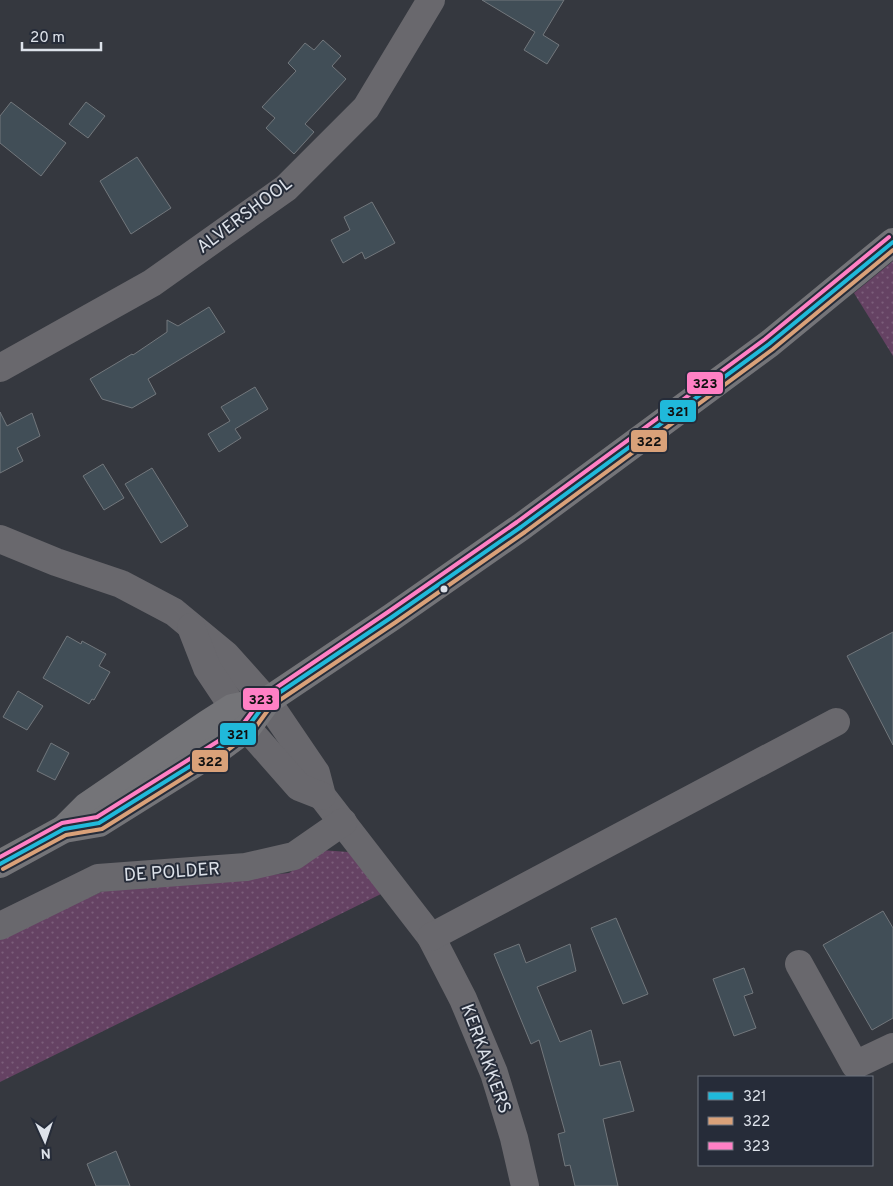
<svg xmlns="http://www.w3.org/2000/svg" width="893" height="1186" font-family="Overpass,sans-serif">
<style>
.grass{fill:url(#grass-dots)}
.building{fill:#414e57;stroke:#72777c}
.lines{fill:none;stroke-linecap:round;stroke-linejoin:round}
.minor{stroke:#69686d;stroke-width:28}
.major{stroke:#747478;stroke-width:28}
.bus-1-casing{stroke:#262c39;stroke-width:8}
.bus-2-casing{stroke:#262c39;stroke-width:8}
.bus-3-casing{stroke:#262c39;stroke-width:8}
.bus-1{stroke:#20b9da;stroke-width:4}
.bus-2{stroke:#d9a179;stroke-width:4}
.bus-3{stroke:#ff80c5;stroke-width:4}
.bus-dot{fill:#dde2ea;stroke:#262c39;stroke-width:2}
.labels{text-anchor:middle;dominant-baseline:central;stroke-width:4;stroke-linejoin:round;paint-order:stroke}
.street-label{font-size:18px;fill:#dde2ea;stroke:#262c39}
.line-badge{stroke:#262c39;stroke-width:2}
.pale-badge-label{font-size:14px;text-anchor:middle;font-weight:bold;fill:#111}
</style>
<defs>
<pattern id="grass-dots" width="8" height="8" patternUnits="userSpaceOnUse" patternTransform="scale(1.25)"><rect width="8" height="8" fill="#654263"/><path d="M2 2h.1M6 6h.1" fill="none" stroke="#7b5d7a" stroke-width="1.8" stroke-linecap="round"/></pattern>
</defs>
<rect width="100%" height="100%" fill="#35383f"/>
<g class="grass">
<path d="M893,261v95l-39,-63z"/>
<path d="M320,850l29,2 32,42 -381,188v-144l103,-47 186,-18z"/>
</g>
<g class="building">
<path d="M482,0h82l-21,35 16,10 -12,19 -23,-14 11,-18z"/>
<path d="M323,40l18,16 -9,10 14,13 -41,45 9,8 -20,22 -28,-26 9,-10 -13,-11 34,-36 -8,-8 17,-20 9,7z"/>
<path d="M11,102l55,41 -25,33 -41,-33v-27z"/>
<path d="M86,102l19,14 -17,22 -19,-14z"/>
<path d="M137,157l34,51 -40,26 -31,-53z"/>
<path d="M372,202l23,41 -30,16 -3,-7 -19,11 -12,-23 19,-10 -6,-13z"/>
<path d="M209,307l16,25 -77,47 8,15 -24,14 -30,-9 -12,-20 42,-25 1,1 34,-23v-12l11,6z"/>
<path d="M255,387l13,22 -33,20 6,9 -22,14 -11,-18 22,-13 -9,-14z"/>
<path d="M0,412l7,14 25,-13 8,23 -23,12 6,13 -23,12z"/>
<path d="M103,464l21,34 -20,12 -21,-34z"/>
<path d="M152,468l36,58 -27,17 -36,-59z"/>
<path d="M893,632v113l-46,-89z"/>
<path d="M67,636l14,8 1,-3 24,13 -7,12 11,6 -16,28 -2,-1 -3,5 -46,-26z"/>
<path d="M18,691l25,15 -16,24 -24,-13z"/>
<path d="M51,743l18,10 -14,27 -18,-9z"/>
<path d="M883,911l10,17v90l-21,12 -49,-85z"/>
<path d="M616,918l32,76 -25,10 -32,-76z"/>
<path d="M519,944l7,19 44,-19 6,27 -39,16 23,55 31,-12 9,36 20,-5 14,50 -31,8 15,67h-43l-5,-21 -5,1 -7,-32 7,-2 -26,-92 -8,4 -37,-90z"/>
<path d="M744,968l9,25 -9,3 12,32 -22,8 -21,-57z"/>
<path d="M116,1151l14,35h-34l-9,-22z"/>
</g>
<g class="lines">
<g class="minor">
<path d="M0,368l152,-85 134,-95 80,-80 65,-108"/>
<path d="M0,539l56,23 65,22 53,28 52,43 41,46 49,72 6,23 109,141 32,62 31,74 20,65 11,48"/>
<path d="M191,627l16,41 40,60 52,59 23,9"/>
<path d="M0,926l98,-48 148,-11 48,-11 49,-34"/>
<path d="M431,937l405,-215"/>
<path d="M799,964l56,101 38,-18"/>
</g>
<g class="major">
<path d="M64,829l23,-23 120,-82 25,-16 35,-7"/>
<path d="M0,864l64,-35 35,-6 125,-78 23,-17 20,-27 125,-84 129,-90 248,-183 124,-102"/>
</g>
<defs>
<path id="bus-1" d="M0,864l64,-35 35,-6 125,-78 23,-17 20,-27 125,-84 129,-90 248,-183 124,-102"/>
<path id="bus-2" d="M3,869l63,-34 36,-6 126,-79 24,-18 19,-26 125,-84 129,-90 248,-183 120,-99"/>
<path id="bus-3" d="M0,857l62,-34 35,-6 123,-77 23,-16 21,-28 124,-84 129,-90 248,-183 124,-102"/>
</defs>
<use href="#bus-1" class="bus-1-casing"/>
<use href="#bus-2" class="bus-2-casing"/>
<use href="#bus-3" class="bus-3-casing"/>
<use href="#bus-1" class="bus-1"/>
<use href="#bus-2" class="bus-2"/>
<use href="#bus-3" class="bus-3"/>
</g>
<circle class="bus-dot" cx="444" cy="589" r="4.5"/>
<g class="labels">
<g class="street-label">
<text transform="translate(245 216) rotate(-37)">ALVERSHOOL</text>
<text transform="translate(172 873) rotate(-4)">DE POLDER</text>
<text transform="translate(485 1059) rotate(70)">KERKAKKERS</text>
</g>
</g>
<g class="line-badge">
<rect x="686" y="371" width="38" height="24" rx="5" fill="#ff80c5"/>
<rect x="659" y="399" width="38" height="24" rx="5" fill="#20b9da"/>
<rect x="630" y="429" width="38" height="24" rx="5" fill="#d9a179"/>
<rect x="242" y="687" width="38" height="24" rx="5" fill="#ff80c5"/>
<rect x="219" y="722" width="38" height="24" rx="5" fill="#20b9da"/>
<rect x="191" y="749" width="38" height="24" rx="5" fill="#d9a179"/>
</g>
<g class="pale-badge-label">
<text x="705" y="388">323</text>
<text x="678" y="416">321</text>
<text x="649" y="446">322</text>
<text x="261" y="704">323</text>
<text x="238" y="739">321</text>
<text x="210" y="766">322</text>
</g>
<rect x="698" y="1076" width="175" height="90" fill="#262c39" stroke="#6f7580"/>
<rect x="708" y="1092" width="25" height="8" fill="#20b9da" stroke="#6f7580"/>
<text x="743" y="1101" font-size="15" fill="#dde2ea">321</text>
<rect x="708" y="1117" width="25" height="8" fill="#d9a179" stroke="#6f7580"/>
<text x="743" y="1126" font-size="15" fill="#dde2ea">322</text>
<rect x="708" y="1142" width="25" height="8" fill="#ff80c5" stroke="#6f7580"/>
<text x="743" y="1151" font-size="15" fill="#dde2ea">323</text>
<g transform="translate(45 1141) rotate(177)" stroke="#262c39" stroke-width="4" paint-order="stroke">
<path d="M0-4L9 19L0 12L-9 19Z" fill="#dde2ea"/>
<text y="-8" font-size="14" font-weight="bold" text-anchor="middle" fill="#dde2ea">N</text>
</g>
<path d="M22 42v8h79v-8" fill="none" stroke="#dde2ea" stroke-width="2.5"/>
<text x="30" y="42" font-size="15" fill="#dde2ea" stroke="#262c39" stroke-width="4" paint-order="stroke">20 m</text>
</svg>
